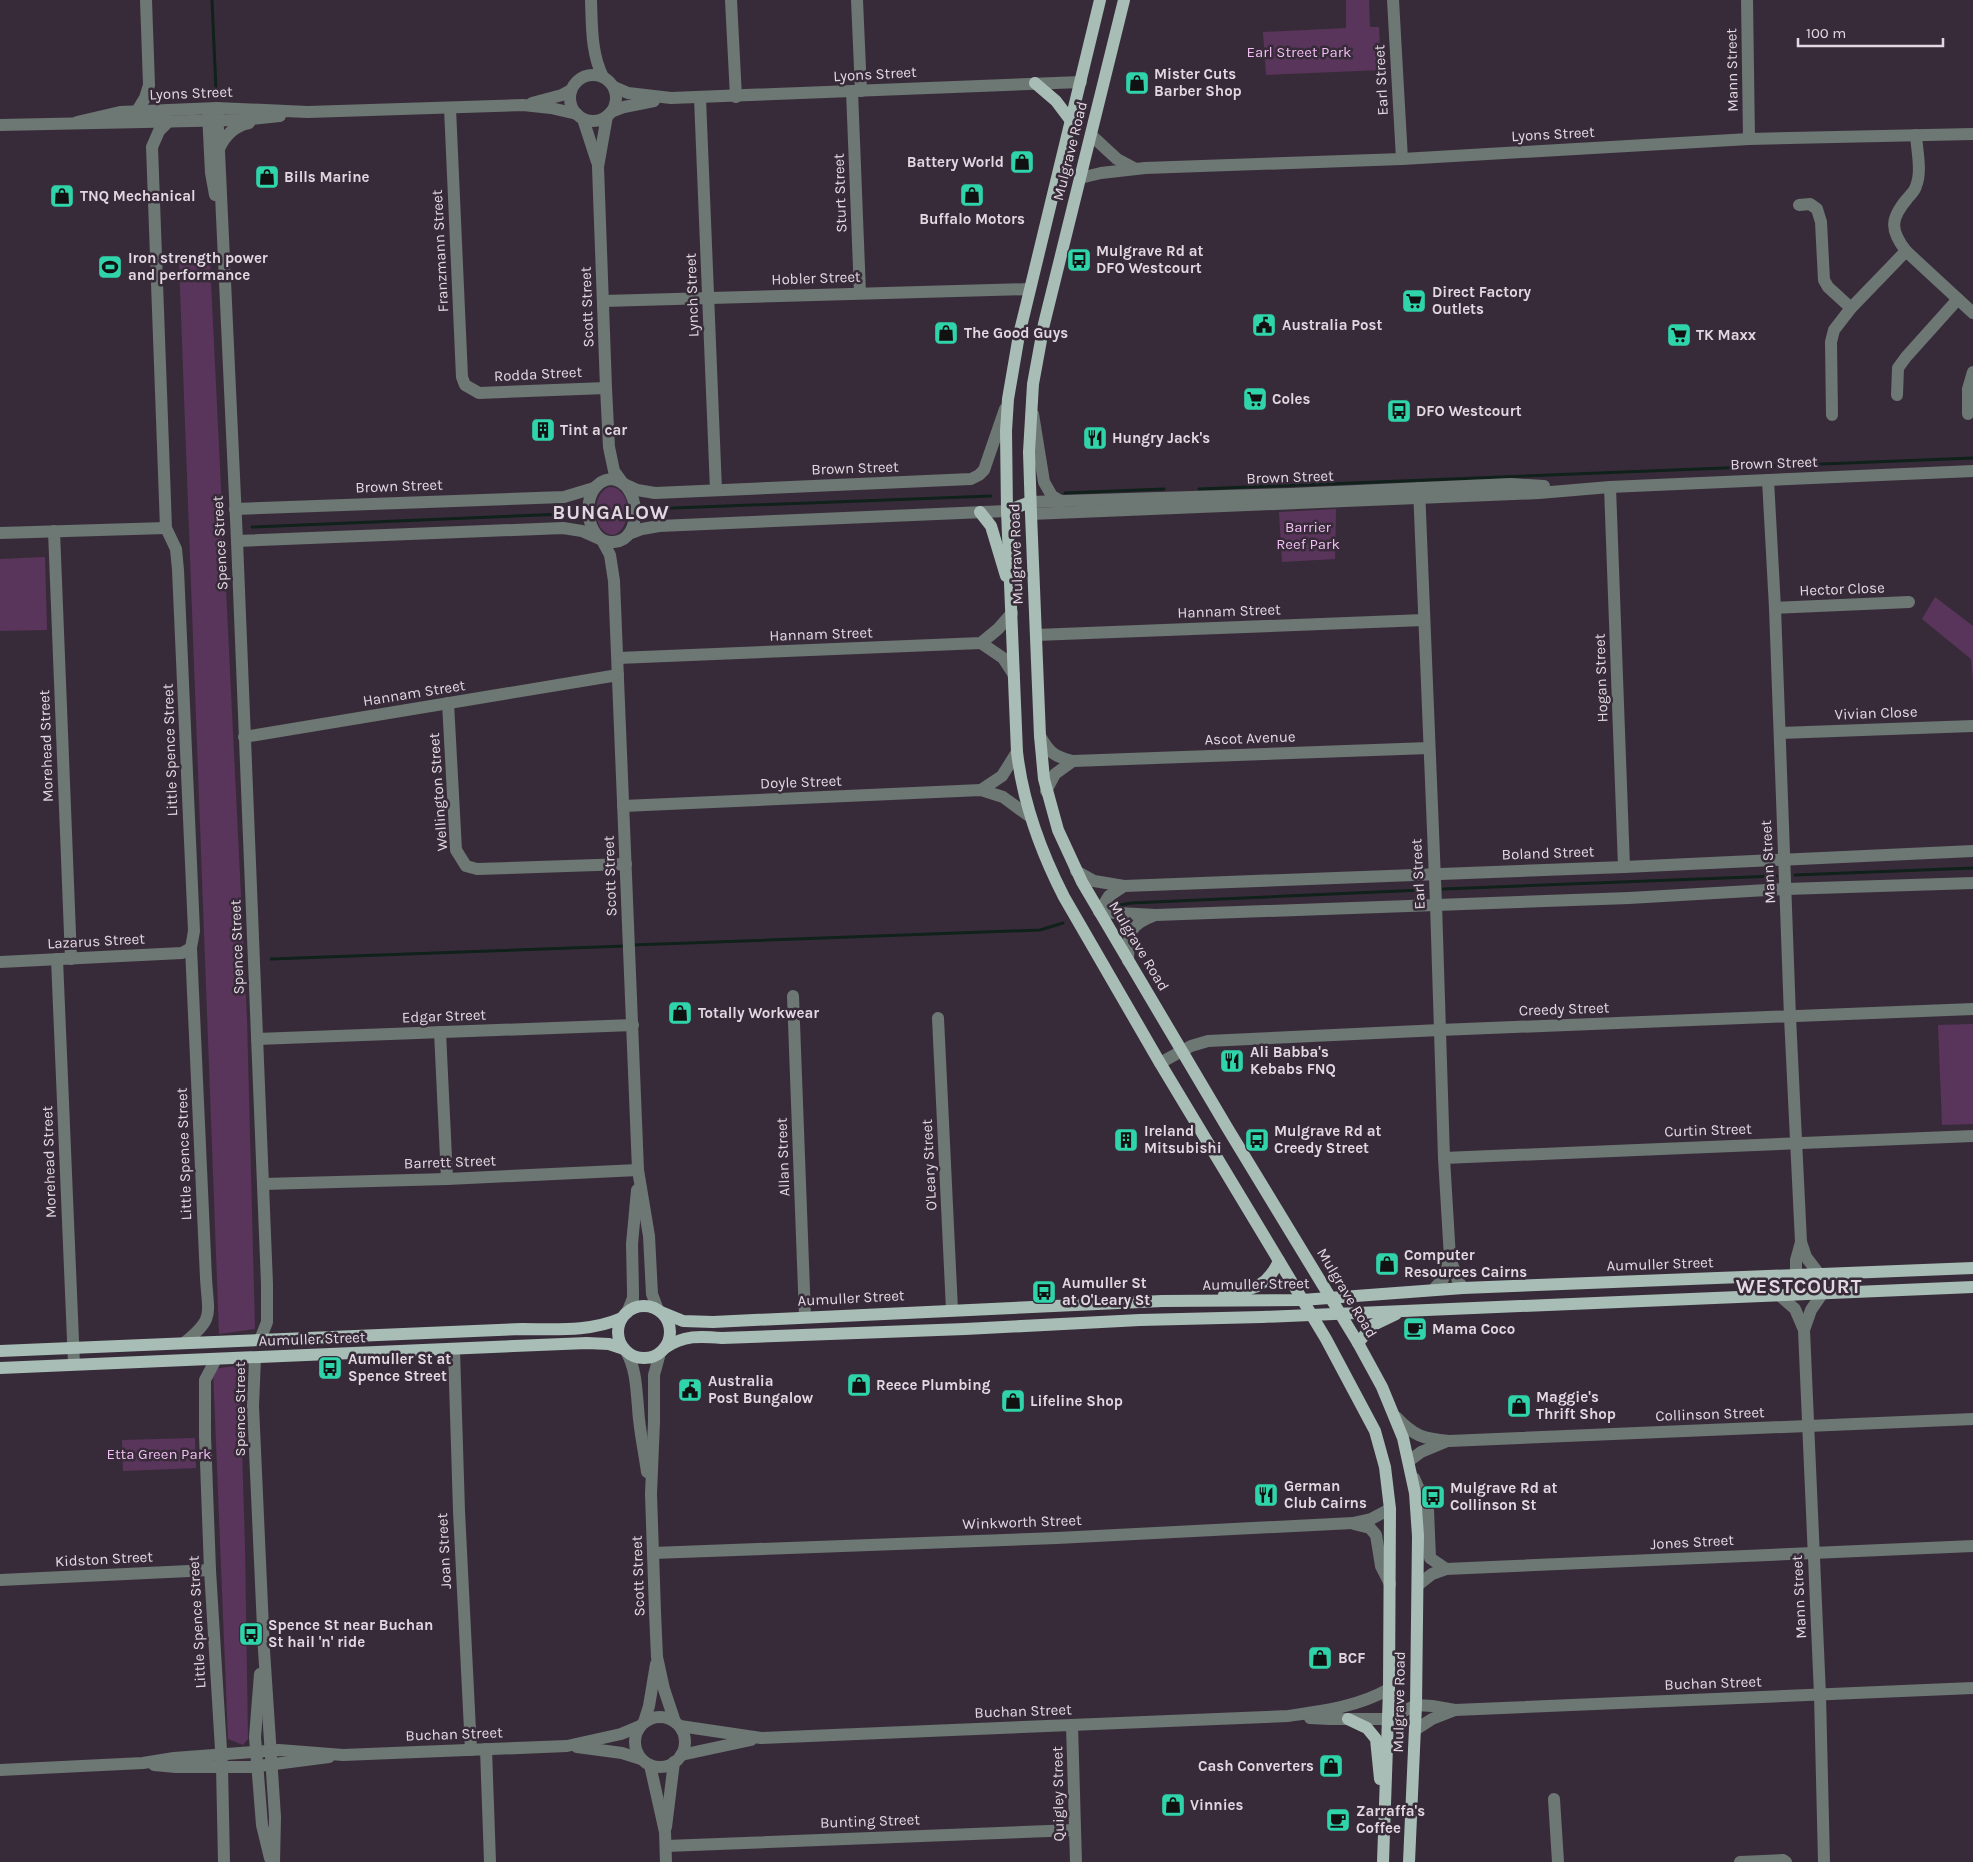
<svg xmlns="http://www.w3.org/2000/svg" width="1973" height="1862" font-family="Karla,sans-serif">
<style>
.green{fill:#59355b}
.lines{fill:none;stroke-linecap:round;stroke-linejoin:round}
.stream{stroke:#10211b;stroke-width:3}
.minor{stroke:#6d7773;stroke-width:12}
.major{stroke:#a8bdb5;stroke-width:12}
.labels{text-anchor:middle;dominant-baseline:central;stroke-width:5;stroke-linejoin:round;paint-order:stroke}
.park-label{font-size:15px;fill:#f2bef4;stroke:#382b39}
.street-label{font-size:15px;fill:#e1d8e1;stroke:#382b39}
.poi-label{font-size:15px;font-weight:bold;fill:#e1d8e1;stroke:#382b39;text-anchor:start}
.district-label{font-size:20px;font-weight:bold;letter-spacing:1px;fill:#e1d8e1;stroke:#382b39}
</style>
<rect width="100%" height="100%" fill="#382b39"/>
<g class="green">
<path d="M1346,0h23l1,27h9l2,43 -115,5 -3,-43 83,-4z"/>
<path d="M179,262h31l37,757 8,310 -36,5z"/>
<path d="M609,487c23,-1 24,41 5,48 -22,0 -24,-41 -5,-48z"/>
<path d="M1336,509l-1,50 -53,3 -3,-50z"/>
<path d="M45,557l2,73 -47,1v-72z"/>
<path d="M1935,597l38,29v57l-2,-24 -49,-40z"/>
<path d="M1973,1024v100l-31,1 -4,-100z"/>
<path d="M235,1366l5,14 5,168 3,191 -5,6 -15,-6 -15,-370z"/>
<path d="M195,1438l1,30 -73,3 -1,-31z"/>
</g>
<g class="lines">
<g class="stream">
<path d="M212,0l4,90"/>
<path d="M1199,489l774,-31"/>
<path d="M1065,493l99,-4"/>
<path d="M647,509l344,-13"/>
<path d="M252,527l313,-13 11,-3"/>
<path d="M1795,875l178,-7"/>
<path d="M1443,889l333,-13"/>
<path d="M1119,905l13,-2 290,-13"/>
<path d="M632,945l408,-15 23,-7"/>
<path d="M271,959l355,-13"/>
</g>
<g class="minor">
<path d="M591,0c1,26 0,53 12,77"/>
<path d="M731,0l5,97"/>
<path d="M857,0l4,91"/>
<path d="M1393,0l9,159"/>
<path d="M1747,0l2,139"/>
<circle cx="593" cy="98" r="23"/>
<path d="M614,87l14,6 43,5 410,-16"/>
<path d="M852,91l8,202"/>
<path d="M700,98l16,392"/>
<path d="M532,103l30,-8 9,-5"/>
<path d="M217,108l20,433 30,743v38l-7,18"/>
<path d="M450,108l12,269 3,8 14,8 127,-5"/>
<path d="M137,111l8,-13 4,-13 -3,-85"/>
<path d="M611,112l13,-5 30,-6"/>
<path d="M208,113l3,60 4,22"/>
<path d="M607,116l-9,51 8,221 3,59 5,24 8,11"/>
<path d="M583,119l14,43"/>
<path d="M77,122l43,-10 97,-4 91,4 215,-7 28,3 26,6"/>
<path d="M168,122l-9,9 -7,16 14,381 10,21 2,21 16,361 -3,17 15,330c2,37 9,40 -22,65"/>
<path d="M0,125l240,-5 40,-4"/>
<path d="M1091,135l26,24 17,9"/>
<path d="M1916,135c1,16 6,37 0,51 -1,5 -6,9 -9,13 -17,20 -17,31 -1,52l67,62"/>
<path d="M219,149c6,-14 15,-23 30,-26"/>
<path d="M1080,178l21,-5 44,-5 257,-9 347,-20 224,-5"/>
<path d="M1799,205l11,-1 7,5 4,13 3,58 4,7 23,21"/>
<path d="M603,301l427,-12"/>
<path d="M1897,395l1,-27 8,-11 52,-58"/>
<path d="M1033,414l11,68 8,14 7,4"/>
<path d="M1968,414v-25l5,-17"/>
<path d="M1832,415l-1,-73 3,-12 17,-22 55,-57"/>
<path d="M611,479c30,2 33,61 3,63 -31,3 -36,-60 -3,-63z"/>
<path d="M1768,480l7,128 15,409 11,225 5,15 13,17"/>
<path d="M624,484l13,6 18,3 316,-14 8,-4 5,-5 21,-61"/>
<path d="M1610,487l14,380"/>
<path d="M1419,488l17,416 8,254 6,100 8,23 5,7"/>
<path d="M1030,502l260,-8 221,-10 33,2"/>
<path d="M235,509l329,-12 30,-9"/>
<path d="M1031,514l508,-21 71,-6 363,-16"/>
<path d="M54,531l17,428"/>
<path d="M0,533l166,-5"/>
<path d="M629,534l13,-5 17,-3 348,-15"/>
<path d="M602,540l8,15 4,26 24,589 11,66 3,58 6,16"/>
<path d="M237,541l326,-13 19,3 18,8"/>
<path d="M1775,608l134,-6"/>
<path d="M1036,635l388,-15"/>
<path d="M981,643l22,15 11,17"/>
<path d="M618,658l363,-15 17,-14 14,-16"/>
<path d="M448,703l8,147 10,16 11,3 149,-5"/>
<path d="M1780,733l193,-7"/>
<path d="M1040,736c9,16 14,21 33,25l356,-13"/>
<path d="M244,737l374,-62"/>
<path d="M981,790l21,-14 15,-24"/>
<path d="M1046,791l9,-17 18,-13"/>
<path d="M623,806l358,-16 22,7 26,19"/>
<path d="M1076,871l18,10 30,5 500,-19 349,-16"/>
<path d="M1124,886l-15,10 -10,16 57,3 473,-17 157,-9 187,-6"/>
<path d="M57,959l17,405"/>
<path d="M1128,961c1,-27 -1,-35 25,-45"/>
<path d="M0,962l182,-9 9,-5"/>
<path d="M793,996l12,321"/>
<path d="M938,1018l14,292"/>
<path d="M440,1032l7,147"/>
<path d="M257,1039l376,-14"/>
<path d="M1160,1063l31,-17 17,-5 232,-11 533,-21"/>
<path d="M1444,1158l529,-22"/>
<path d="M263,1184l184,-5 191,-9"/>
<path d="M1796,1275v-15l5,-18"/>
<path d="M1433,1290l10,-11 7,-21"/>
<path d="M1779,1295l16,14 9,21 16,365 4,167"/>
<path d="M627,1313l6,-15v-7l-1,-47 5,-54"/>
<path d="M1804,1330l7,-20 11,-16"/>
<path d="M454,1350l5,161 12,239"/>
<path d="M626,1351c10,18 10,35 12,56 1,22 6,43 9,65"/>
<path d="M660,1353l-6,22v47l-3,72 4,118 2,45 7,32 11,33"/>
<path d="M255,1358l-2,48 11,244 11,167 -1,45"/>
<path d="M216,1359l-11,21v56l5,134 12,196 2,96"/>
<path d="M1396,1417c18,19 27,22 53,24l524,-22"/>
<path d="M1409,1461l12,-9 24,-10"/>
<path d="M1414,1478l14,32 2,48 16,11"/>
<path d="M1354,1524l16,4 6,7 5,31 9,18"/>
<path d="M653,1553l404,-15 296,-15 18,-4 19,-10"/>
<path d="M0,1580l210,-10"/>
<path d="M1418,1585l14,-11 14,-5 527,-23"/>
<path d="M260,1674l-5,63 7,88 8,33"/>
<circle cx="660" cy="1742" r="25"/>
<path d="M1310,1718l20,1h58l28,-14 16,1 23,4 518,-22"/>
<path d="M644,1722l5,-16 7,-42"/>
<path d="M1072,1725l4,137"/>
<path d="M680,1726l81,12 527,-22c35,-5 69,-9 101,-27"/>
<path d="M1415,1730l17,-11 23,-9"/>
<path d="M577,1747l45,6 19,6"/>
<path d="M486,1749l4,113"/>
<path d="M681,1755l70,-15"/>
<path d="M154,1765l22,2h75l78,-10"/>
<path d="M650,1765l15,67 1,30"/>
<path d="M0,1770l143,-7 31,-5 105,-8 64,5 224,-9 54,-12 19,-8"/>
<path d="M1554,1799l4,63"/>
<path d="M666,1827l8,-65"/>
<path d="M666,1846l409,-16"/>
<path d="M1740,1862l43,-2 3,2"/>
</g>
<g class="major">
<path d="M1100,0l-81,335 -11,64 -2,32 1,80 10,241c6,52 23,98 47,145l96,166 166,276 49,92 10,36 5,42 -1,180 -6,173"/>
<path d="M1124,0l-80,324 -11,60 -4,68 2,62 9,222 4,43 14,51 24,52 146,247 130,214 24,44 21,51 12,55 3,43 -2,169 -7,157"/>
<path d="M1035,83l21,18 15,20"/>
<path d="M1007,511l23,-9"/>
<path d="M980,512l11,14 15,50"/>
<path d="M1224,1295c27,-6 42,-6 55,-34"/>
<circle cx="644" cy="1332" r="26"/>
<path d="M661,1312l22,9 30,1 449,-21 140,-1 161,-12 510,-20"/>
<path d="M1358,1343l15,-18 23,-11"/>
<path d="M665,1348c18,-13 36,-12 57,-10l243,-9 175,-9 122,-3 711,-30"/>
<path d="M0,1351l522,-22c34,0 68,3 100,-11"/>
<path d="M0,1368l587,-25 22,1 15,5"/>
<path d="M1348,1719l19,9 9,11 4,40"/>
</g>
</g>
<defs>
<symbol id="shop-square" viewBox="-11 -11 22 22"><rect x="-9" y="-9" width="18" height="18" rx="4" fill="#2fd4aa" stroke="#382b39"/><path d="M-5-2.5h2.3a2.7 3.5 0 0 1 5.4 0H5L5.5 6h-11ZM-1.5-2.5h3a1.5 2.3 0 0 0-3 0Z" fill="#111"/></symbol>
<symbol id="bus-square" viewBox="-11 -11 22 22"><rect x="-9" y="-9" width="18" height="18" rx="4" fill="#2fd4aa" stroke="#382b39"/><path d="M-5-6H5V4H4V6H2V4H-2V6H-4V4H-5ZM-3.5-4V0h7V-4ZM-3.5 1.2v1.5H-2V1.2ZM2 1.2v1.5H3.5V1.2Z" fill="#111"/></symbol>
<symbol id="stadium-square" viewBox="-11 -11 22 22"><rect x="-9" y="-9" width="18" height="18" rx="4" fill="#2fd4aa" stroke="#382b39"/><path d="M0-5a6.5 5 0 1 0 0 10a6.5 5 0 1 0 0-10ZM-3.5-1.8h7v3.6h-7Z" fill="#111"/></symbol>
<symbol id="supermarket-square" viewBox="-11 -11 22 22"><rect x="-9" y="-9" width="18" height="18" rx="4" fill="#2fd4aa" stroke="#382b39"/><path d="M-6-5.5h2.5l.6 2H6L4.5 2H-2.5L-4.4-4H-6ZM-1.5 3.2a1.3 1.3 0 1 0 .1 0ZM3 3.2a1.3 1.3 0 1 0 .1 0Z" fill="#111"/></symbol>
<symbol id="civic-square" viewBox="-11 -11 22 22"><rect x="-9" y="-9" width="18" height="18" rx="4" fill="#2fd4aa" stroke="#382b39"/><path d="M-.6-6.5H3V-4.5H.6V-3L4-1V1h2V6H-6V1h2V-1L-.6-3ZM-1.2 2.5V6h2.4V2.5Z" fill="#111"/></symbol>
<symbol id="building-square" viewBox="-11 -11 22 22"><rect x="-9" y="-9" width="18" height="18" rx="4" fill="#2fd4aa" stroke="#382b39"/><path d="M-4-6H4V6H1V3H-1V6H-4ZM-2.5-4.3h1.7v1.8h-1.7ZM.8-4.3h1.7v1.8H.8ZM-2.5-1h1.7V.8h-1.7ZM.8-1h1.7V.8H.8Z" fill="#111"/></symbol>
<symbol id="restaurant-square" viewBox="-11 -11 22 22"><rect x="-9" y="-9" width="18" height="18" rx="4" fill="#2fd4aa" stroke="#382b39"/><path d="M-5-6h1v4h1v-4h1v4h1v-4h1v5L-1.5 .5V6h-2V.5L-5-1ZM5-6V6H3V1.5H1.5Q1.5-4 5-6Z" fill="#111"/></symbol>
<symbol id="cafe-square" viewBox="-11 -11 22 22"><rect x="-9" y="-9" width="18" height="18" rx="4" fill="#2fd4aa" stroke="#382b39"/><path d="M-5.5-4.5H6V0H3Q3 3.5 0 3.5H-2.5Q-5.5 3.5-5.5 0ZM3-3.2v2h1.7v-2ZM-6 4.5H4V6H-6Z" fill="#111"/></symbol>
</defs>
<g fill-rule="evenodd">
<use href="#shop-square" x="1123" y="69" width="28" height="28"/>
<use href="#shop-square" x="1008" y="148" width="28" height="28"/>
<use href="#shop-square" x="253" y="163" width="28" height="28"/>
<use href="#shop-square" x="958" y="181" width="28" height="28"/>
<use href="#shop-square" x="48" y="182" width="28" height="28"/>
<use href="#bus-square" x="1065" y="246" width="28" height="28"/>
<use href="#stadium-square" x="96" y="253" width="28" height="28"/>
<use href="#supermarket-square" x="1400" y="287" width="28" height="28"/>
<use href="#civic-square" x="1250" y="311" width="28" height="28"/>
<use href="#shop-square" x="932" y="319" width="28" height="28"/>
<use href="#supermarket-square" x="1665" y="321" width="28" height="28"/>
<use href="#supermarket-square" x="1241" y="385" width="28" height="28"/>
<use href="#bus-square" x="1385" y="397" width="28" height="28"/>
<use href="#building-square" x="529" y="416" width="28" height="28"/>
<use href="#restaurant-square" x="1081" y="424" width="28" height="28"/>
<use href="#shop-square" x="666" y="999" width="28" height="28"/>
<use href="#restaurant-square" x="1218" y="1047" width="28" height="28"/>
<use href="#building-square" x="1112" y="1126" width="28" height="28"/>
<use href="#bus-square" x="1243" y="1126" width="28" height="28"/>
<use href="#shop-square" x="1373" y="1250" width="28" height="28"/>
<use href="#bus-square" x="1030" y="1278" width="28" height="28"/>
<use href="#cafe-square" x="1401" y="1315" width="28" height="28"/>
<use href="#bus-square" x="316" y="1354" width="28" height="28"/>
<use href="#shop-square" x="845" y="1371" width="28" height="28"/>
<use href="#civic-square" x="676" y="1376" width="28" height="28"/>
<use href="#shop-square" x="999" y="1387" width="28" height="28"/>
<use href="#shop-square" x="1505" y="1392" width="28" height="28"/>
<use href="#restaurant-square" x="1252" y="1481" width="28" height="28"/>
<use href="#bus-square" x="1419" y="1483" width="28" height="28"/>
<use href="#bus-square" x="237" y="1620" width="28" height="28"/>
<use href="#shop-square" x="1306" y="1644" width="28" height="28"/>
<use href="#shop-square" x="1317" y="1752" width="28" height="28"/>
<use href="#shop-square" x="1159" y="1791" width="28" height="28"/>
<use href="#cafe-square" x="1324" y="1806" width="28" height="28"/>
</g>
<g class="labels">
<g class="park-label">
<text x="1299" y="52">Earl Street Park</text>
<text x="1308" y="527">Barrier<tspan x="1308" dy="17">Reef Park</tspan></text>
<text x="159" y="1454">Etta Green Park</text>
</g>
<g class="street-label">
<text transform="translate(1732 70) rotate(-91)">Mann Street</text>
<text transform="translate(875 74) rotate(-3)">Lyons Street</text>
<text transform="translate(1381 80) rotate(-93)">Earl Street</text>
<text transform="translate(191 93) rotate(-2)">Lyons Street</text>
<text transform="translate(1553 134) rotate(-3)">Lyons Street</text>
<text transform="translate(1070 151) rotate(-76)">Mulgrave Road</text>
<text transform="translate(840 193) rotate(-92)">Sturt Street</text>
<text transform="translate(440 251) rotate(-93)">Franzmann Street</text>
<text transform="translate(816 278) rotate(-2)">Hobler Street</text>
<text transform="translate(692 295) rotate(-92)">Lynch Street</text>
<text transform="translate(587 307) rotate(-92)">Scott Street</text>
<text transform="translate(538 374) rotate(-3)">Rodda Street</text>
<text transform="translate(1774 463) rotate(-2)">Brown Street</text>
<text transform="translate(855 468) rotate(-2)">Brown Street</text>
<text transform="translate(1290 477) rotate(-2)">Brown Street</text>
<text transform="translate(399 486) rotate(-2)">Brown Street</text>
<text transform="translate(220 543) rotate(-93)">Spence Street</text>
<text transform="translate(1016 554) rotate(-92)">Mulgrave Road</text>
<text transform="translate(1842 589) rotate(-2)">Hector Close</text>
<text transform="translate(1229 611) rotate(-2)">Hannam Street</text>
<text transform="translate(821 634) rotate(-2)">Hannam Street</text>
<text transform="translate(1601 678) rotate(-92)">Hogan Street</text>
<text transform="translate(414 693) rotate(-9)">Hannam Street</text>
<text transform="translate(1876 713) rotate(-2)">Vivian Close</text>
<text transform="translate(1250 738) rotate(-2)">Ascot Avenue</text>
<text transform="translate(46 746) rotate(-92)">Morehead Street</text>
<text transform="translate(170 750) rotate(-92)">Little Spence Street</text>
<text transform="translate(801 782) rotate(-2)">Doyle Street</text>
<text transform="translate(438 792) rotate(-94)">Wellington Street</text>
<text transform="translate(1548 853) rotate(-2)">Boland Street</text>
<text transform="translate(1768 862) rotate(-93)">Mann Street</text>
<text transform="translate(1418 874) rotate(-93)">Earl Street</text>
<text transform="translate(610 876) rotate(-92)">Scott Street</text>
<text transform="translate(96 941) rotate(-3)">Lazarus Street</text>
<text transform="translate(1139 946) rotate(59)">Mulgrave Road</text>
<text transform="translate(237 947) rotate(-92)">Spence Street</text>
<text transform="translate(1564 1009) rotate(-2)">Creedy Street</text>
<text transform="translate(444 1016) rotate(-2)">Edgar Street</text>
<text transform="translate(1708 1130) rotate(-2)">Curtin Street</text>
<text transform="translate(184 1154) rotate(-92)">Little Spence Street</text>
<text transform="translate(783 1157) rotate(-92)">Allan Street</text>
<text transform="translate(49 1162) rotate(-92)">Morehead Street</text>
<text transform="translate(450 1162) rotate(-2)">Barrett Street</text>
<text transform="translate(929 1165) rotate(-93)">O'Leary Street</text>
<text transform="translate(1660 1264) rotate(-2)">Aumuller Street</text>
<text transform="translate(1256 1284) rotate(-1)">Aumuller Street</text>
<text transform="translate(1347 1293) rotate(59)">Mulgrave Road</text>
<text transform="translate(851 1298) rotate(-3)">Aumuller Street</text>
<text transform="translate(312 1339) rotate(-2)">Aumuller Street</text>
<text transform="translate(240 1409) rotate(-90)">Spence Street</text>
<text transform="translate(1710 1414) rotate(-2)">Collinson Street</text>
<text transform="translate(1022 1522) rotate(-2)">Winkworth Street</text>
<text transform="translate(1692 1542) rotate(-3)">Jones Street</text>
<text transform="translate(444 1551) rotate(-93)">Joan Street</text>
<text transform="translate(104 1559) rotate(-3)">Kidston Street</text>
<text transform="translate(638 1576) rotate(-92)">Scott Street</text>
<text transform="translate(1799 1597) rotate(-93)">Mann Street</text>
<text transform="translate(197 1622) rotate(-93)">Little Spence Street</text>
<text transform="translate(1713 1683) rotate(-2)">Buchan Street</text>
<text transform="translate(1399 1702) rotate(-89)">Mulgrave Road</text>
<text transform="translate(1023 1711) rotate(-2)">Buchan Street</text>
<text transform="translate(454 1734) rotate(-2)">Buchan Street</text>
<text transform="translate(1058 1794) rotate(-91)">Quigley Street</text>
<text transform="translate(870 1821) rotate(-2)">Bunting Street</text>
</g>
<g class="poi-label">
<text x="1154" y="74">Mister Cuts<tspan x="1154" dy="17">Barber Shop</tspan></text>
<text x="1004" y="162" text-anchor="end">Battery World</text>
<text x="284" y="177">Bills Marine</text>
<text x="80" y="196">TNQ Mechanical</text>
<text x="972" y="219" text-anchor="middle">Buffalo Motors</text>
<text x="1096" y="251">Mulgrave Rd at<tspan x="1096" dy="17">DFO Westcourt</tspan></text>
<text x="128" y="258">Iron strength power<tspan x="128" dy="17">and performance</tspan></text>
<text x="1432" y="292">Direct Factory<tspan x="1432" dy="17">Outlets</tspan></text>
<text x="1282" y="325">Australia Post</text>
<text x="964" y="333">The Good Guys</text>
<text x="1696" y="335">TK Maxx</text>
<text x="1272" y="399">Coles</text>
<text x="1416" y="411">DFO Westcourt</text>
<text x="560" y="430">Tint a car</text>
<text x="1112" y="438">Hungry Jack's</text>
<text x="698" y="1013">Totally Workwear</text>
<text x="1250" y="1052">Ali Babba's<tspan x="1250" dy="17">Kebabs FNQ</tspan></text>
<text x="1144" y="1131">Ireland<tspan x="1144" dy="17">Mitsubishi</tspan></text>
<text x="1274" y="1131">Mulgrave Rd at<tspan x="1274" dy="17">Creedy Street</tspan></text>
<text x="1404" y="1255">Computer<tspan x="1404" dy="17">Resources Cairns</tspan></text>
<text x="1062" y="1283">Aumuller St<tspan x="1062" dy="17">at O'Leary St</tspan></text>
<text x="1432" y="1329">Mama Coco</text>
<text x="348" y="1359">Aumuller St at<tspan x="348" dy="17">Spence Street</tspan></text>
<text x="708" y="1381">Australia<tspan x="708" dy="17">Post Bungalow</tspan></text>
<text x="876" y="1385">Reece Plumbing</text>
<text x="1536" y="1397">Maggie's<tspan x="1536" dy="17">Thrift Shop</tspan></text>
<text x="1030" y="1401">Lifeline Shop</text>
<text x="1284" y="1486">German<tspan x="1284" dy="17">Club Cairns</tspan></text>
<text x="1450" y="1488">Mulgrave Rd at<tspan x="1450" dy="17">Collinson St</tspan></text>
<text x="268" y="1625">Spence St near Buchan<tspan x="268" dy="17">St hail 'n' ride</tspan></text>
<text x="1338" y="1658">BCF</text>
<text x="1314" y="1766" text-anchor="end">Cash Converters</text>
<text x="1190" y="1805">Vinnies</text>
<text x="1356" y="1811">Zarraffa's<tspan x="1356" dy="17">Coffee</tspan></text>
</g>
<g class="district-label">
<text x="611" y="512">BUNGALOW</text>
<text x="1799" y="1286">WESTCOURT</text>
</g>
</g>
<path d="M1798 38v8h145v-8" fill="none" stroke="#e1d8e1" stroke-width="2.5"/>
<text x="1806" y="38" font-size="15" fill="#e1d8e1" stroke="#382b39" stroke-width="4" paint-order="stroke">100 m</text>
</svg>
